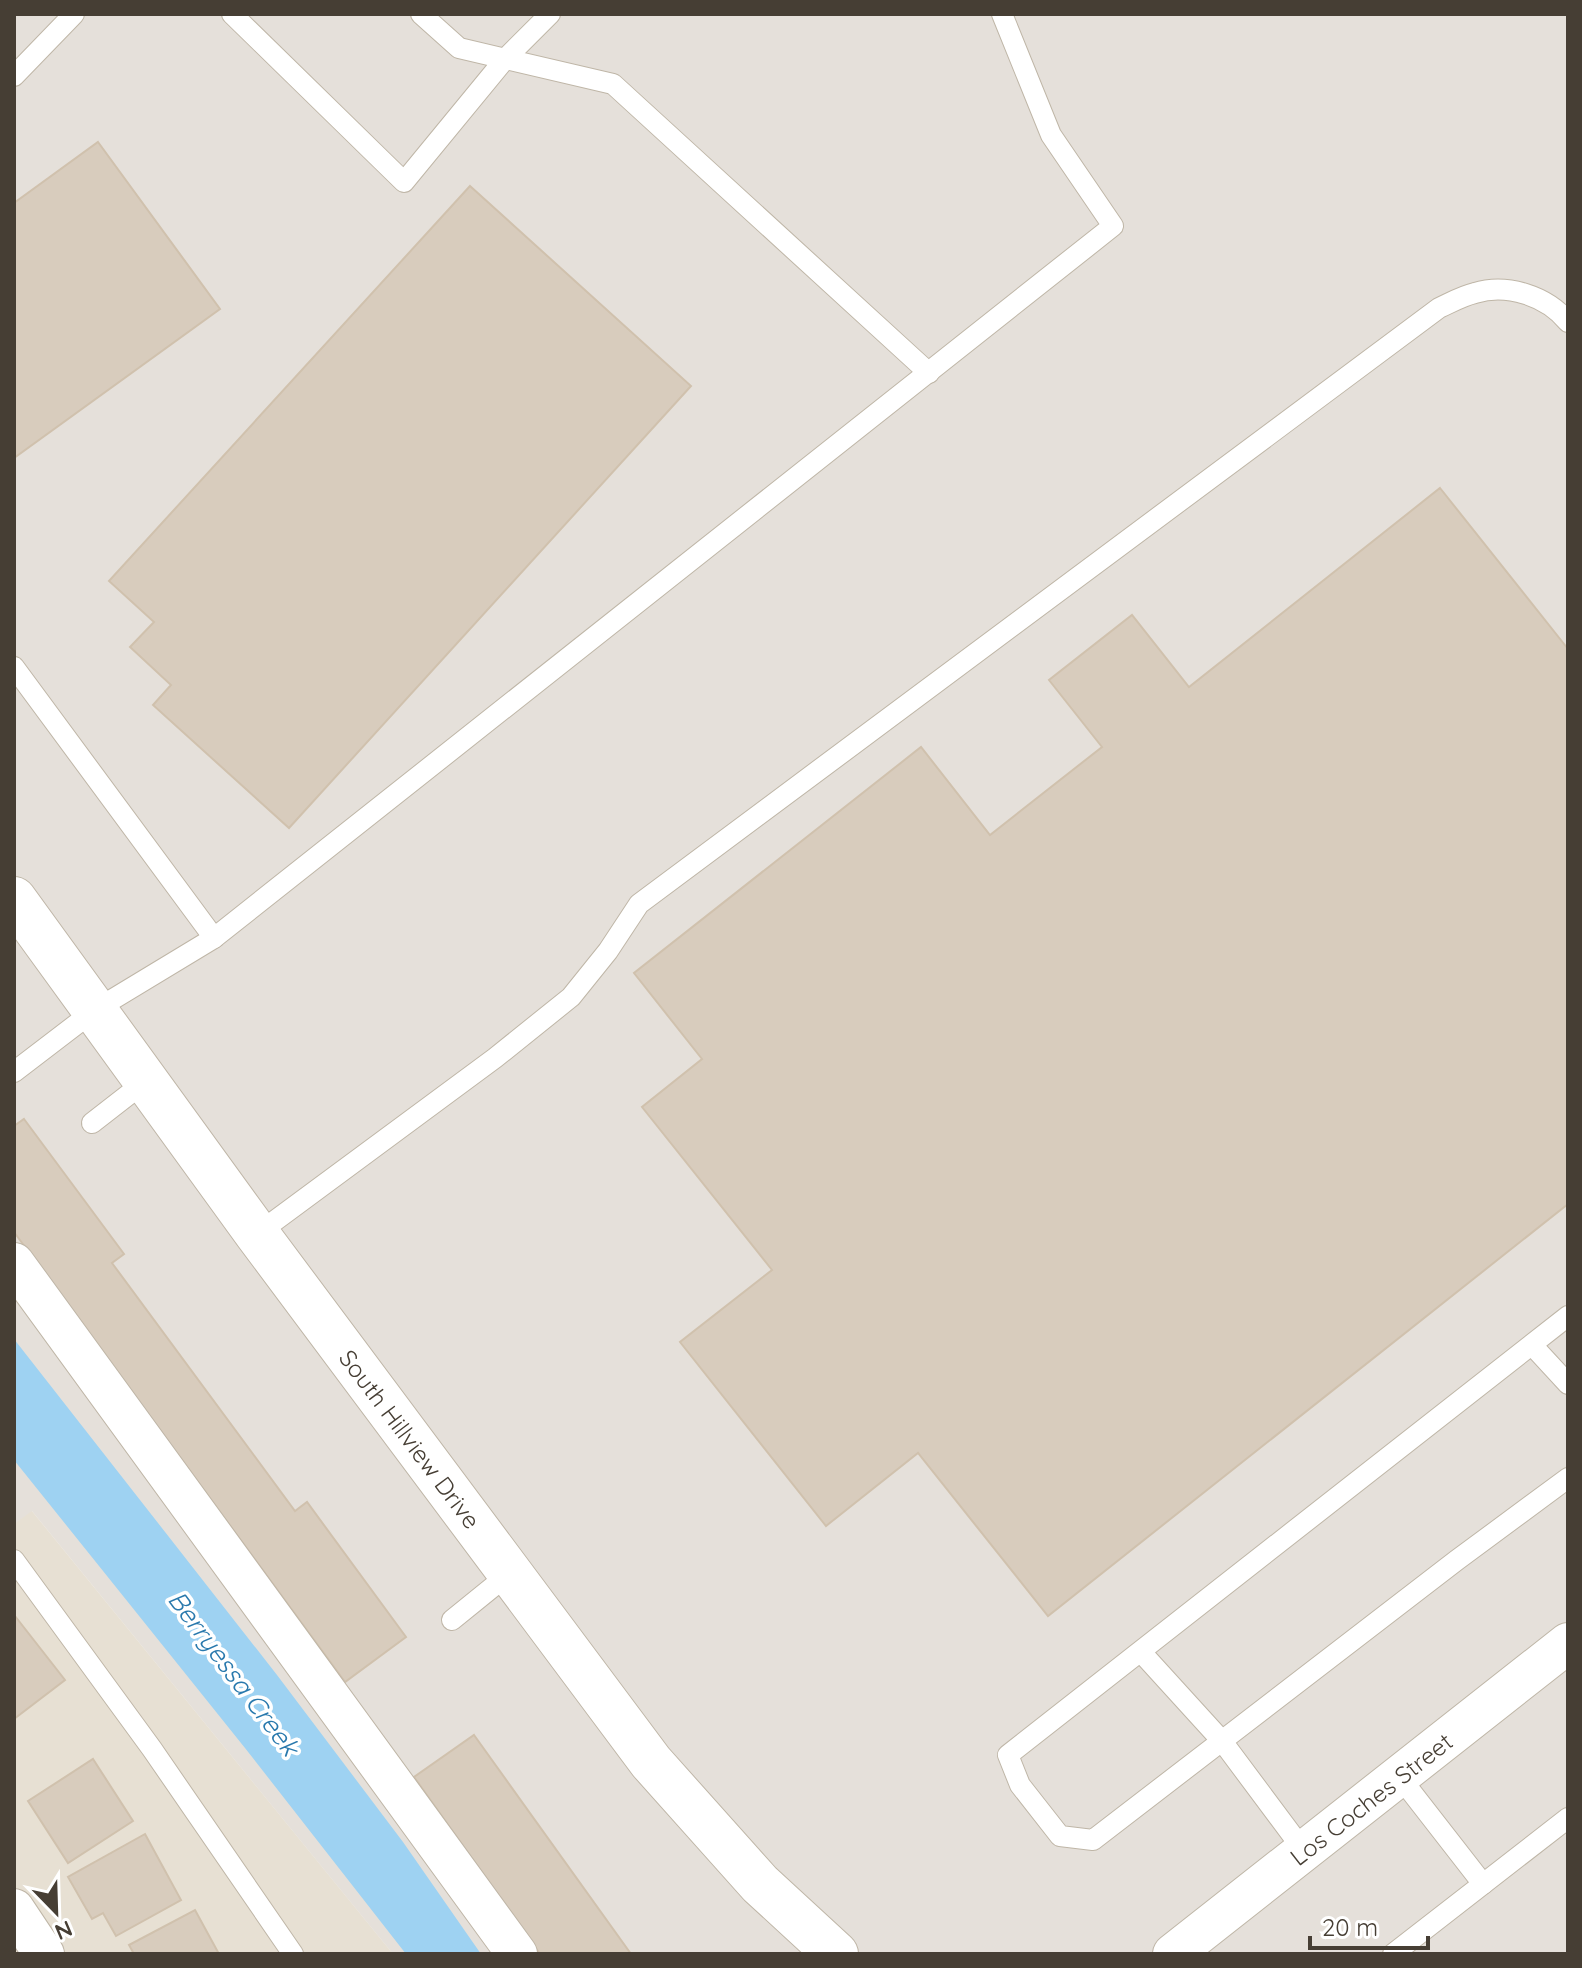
<svg xmlns="http://www.w3.org/2000/svg" width="1582" height="1968" font-family="Quicksand,sans-serif">
<style>
.residential{fill:#e7e0d3}
.industrial{fill:#e5e0da}
.water{fill:#9ed2f2}
.building{fill:#d8ccbd;stroke:#d0c1ad;stroke-width:2}
.lines{fill:none;stroke-linecap:round;stroke-linejoin:round}
.service-casing{stroke:#bfb6a7;stroke-width:22}
.minor-casing{stroke:#bfb6a7;stroke-width:42}
.tertiary-casing{stroke:#bfb6a7;stroke-width:46}
.service{stroke:#fff;stroke-width:20}
.minor{stroke:#fff;stroke-width:40}
.tertiary{stroke:#fff;stroke-width:44}
.labels{text-anchor:middle;dominant-baseline:central;stroke-width:7;stroke-linejoin:round;paint-order:stroke}
.street-label{font-size:24px;fill:#463e34;stroke:#fff}
.water-label{font-size:26px;font-style:italic;fill:#2979ad;stroke:#fff}
</style>
<rect width="100%" height="100%" fill="#f3eee5"/>
<path class="residential" d="M31,1510l362,444h-379v-430z"/>
<path class="industrial" d="M14,14h1554v1940h-1175l-361,-443 -18,13z"/>
<path class="water" d="M14,1339l263,336 126,167 78,112h-75l-161,-206 -231,-288z"/>
<g class="building">
<path d="M98,142l122,167 -206,149v-255z"/>
<path d="M470,186l221,200 -402,442 -136,-123 18,-20 -41,-38 24,-25 -45,-41z"/>
<path d="M1440,488l128,161v555l-520,412 -130,-163 -92,73 -146,-184 92,-72 -130,-163 60,-48 -68,-86 287,-226 69,88 112,-88 -53,-67 83,-65 57,72z"/>
<path d="M24,1119l100,135 -12,9 183,248 12,-9 99,135 -61,45 -331,-450v-106z"/>
<path d="M15,1616l50,64 -51,39v-102z"/>
<path d="M474,1735l157,219h-91l-126,-177z"/>
<path d="M93,1759l40,62 -65,42 -40,-62z"/>
<path d="M145,1834l36,66 -65,36 -13,-23 -11,6 -24,-42z"/>
<path d="M195,1910l24,44h-85l-5,-9z"/>
</g>
<g class="lines">
<defs>
<g id="service">
<path d="M232,14l172,168 101,-123 45,-45"/>
<path d="M421,14l38,34 154,36 316,289"/>
<path d="M14,76l60,-62"/>
<path d="M14,667l200,271"/>
<path d="M14,1072l81,-62 119,-72 899,-712 -62,-91 -49,-121"/>
<path d="M92,1123l54,-42"/>
<path d="M257,1234l238,-176 76,-61 37,-46 31,-47 800,-596c11,-5 23,-12 36,-15 32,-10 72,3 93,29"/>
<path d="M1568,1316l-560,439 12,30 40,51 33,4 364,-280 111,-82"/>
<path d="M1532,1345l36,39"/>
<path d="M14,1560l138,189 141,205"/>
<path d="M452,1620l58,-47"/>
<path d="M1141,1652l81,89 82,110"/>
<path d="M1399,1776l84,108"/>
<path d="M1393,1954l175,-136"/>
</g>
<g id="minor">
<path d="M14,1263l503,691"/>
<path d="M14,1909l30,45"/>
<path d="M1173,1954l395,-311"/>
</g>
<path id="tertiary" d="M14,899l243,335 394,528 109,122 76,70"/>
</defs>
<use href="#service" class="service-casing"/>
<use href="#minor" class="minor-casing"/>
<use href="#tertiary" class="tertiary-casing"/>
<use href="#service" class="service"/>
<use href="#minor" class="minor"/>
<use href="#tertiary" class="tertiary"/>
</g>
<g class="labels">
<g class="street-label">
<text transform="translate(410 1439) rotate(53)">South Hillview Drive</text>
<text transform="translate(1371 1799) rotate(-38)">Los Coches Street</text>
</g>
<g class="water-label">
<text transform="translate(234 1673) rotate(53)">Berryessa Creek</text>
</g>
</g>
<rect width="1582" height="1968" fill="none" stroke="#463e34" stroke-width="32"/>
<g transform="translate(56 1912) rotate(157)" stroke="#ffffff" stroke-width="6" paint-order="stroke">
<path d="M0-6L14 30L0 20L-14 30Z" fill="#463e34"/>
<text y="-12" font-size="22" font-weight="bold" text-anchor="middle" fill="#463e34">N</text>
</g>
<path d="M1310 1936v12h118v-12" fill="none" stroke="#463e34" stroke-width="4"/>
<text x="1322" y="1936" font-size="24" fill="#463e34" stroke="#ffffff" stroke-width="6" paint-order="stroke">20 m</text>
</svg>
